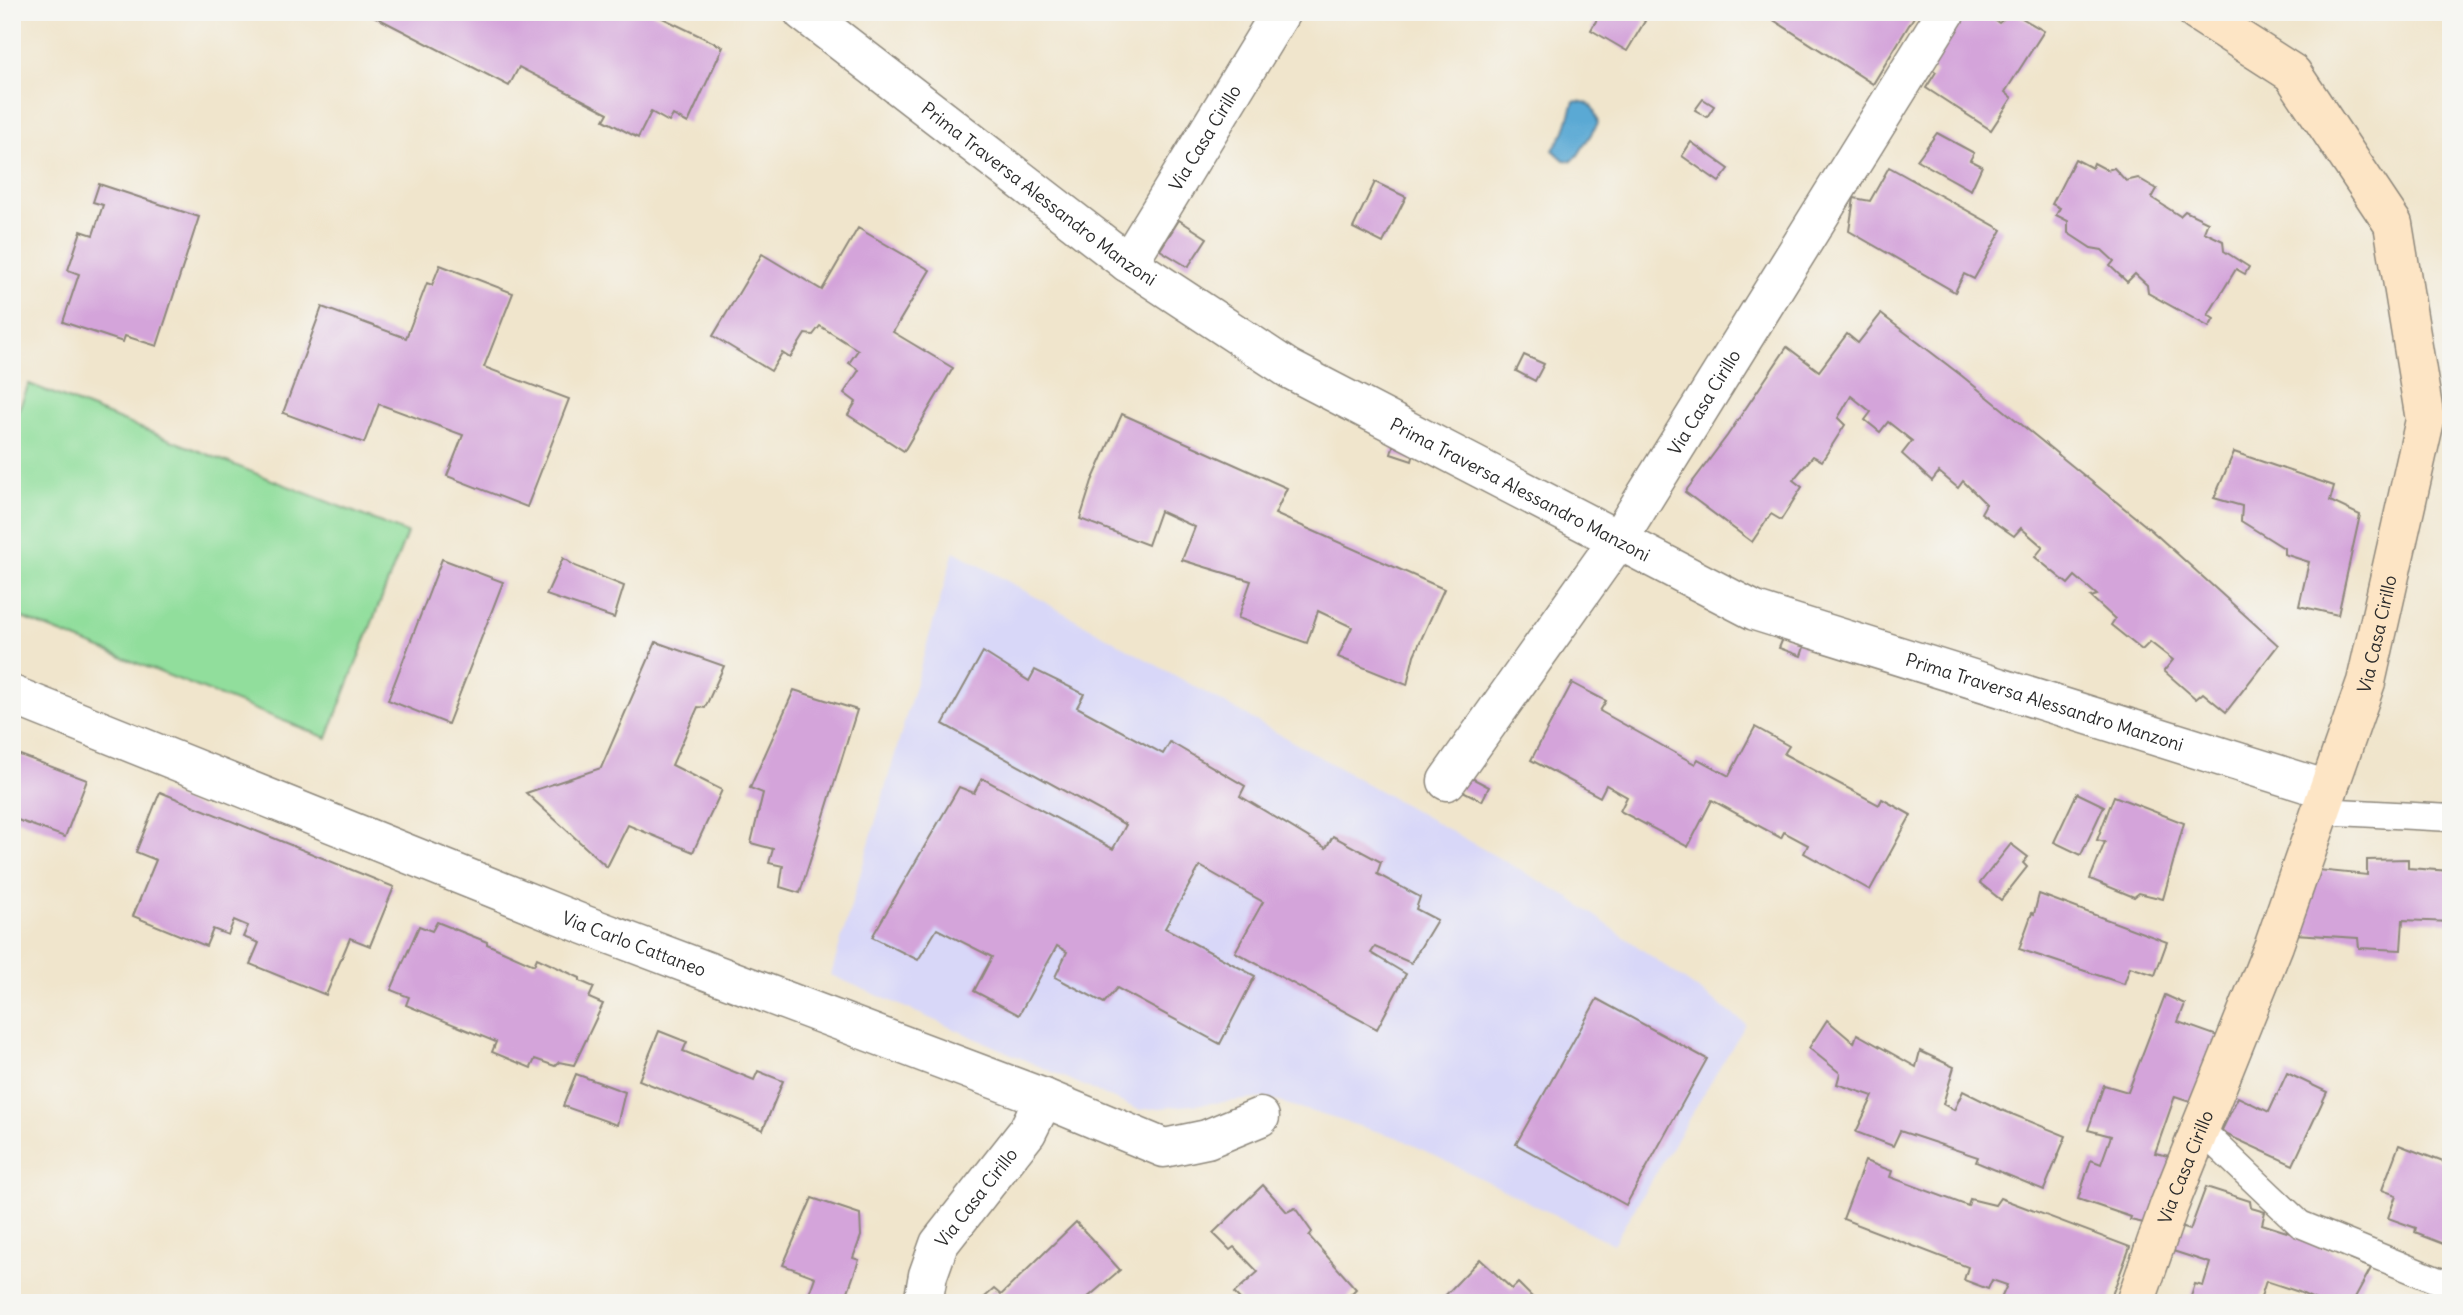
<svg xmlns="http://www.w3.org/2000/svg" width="2463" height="1315" font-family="Delius,sans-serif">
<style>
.built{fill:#d8d7f8}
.green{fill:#91de9c;stroke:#5e8464;stroke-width:2}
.water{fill:#5aa9d4;stroke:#426a80;stroke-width:2}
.building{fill:#d4a4da}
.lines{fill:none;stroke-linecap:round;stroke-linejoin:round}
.lane-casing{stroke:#8e887c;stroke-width:29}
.street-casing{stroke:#8e887c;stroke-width:41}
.secondary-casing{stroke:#8e887c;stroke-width:41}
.lane{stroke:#fff;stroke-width:26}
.street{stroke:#fff;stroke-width:38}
.secondary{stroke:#fde5c5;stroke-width:38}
.labels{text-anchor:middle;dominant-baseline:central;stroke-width:7;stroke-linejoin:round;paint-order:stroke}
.street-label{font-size:18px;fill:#2b2b2b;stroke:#f6f6f2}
</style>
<rect width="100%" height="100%" fill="#f6f6f2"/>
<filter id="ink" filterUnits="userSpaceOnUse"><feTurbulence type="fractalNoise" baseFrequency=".0143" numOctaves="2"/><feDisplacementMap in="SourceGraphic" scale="14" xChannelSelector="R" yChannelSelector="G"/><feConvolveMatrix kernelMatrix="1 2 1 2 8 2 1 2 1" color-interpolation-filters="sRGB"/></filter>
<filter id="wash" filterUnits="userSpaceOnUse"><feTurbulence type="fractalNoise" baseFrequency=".00686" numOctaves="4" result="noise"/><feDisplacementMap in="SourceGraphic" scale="28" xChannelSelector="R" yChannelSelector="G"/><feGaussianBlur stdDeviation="1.57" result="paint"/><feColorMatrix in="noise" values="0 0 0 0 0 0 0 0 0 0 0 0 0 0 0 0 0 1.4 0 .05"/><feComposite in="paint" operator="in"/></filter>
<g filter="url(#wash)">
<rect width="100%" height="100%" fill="#f0e5cc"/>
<path class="built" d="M954,551l616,347 176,126 -133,220 -214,-106 -133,-40 -127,12 -308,-135z"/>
<path class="green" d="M29,384l378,149 -80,205 -315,-124v-188z"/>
<path class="water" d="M1574,101c17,1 20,4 24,22l-20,32 -6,6 -8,-1 -11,-10 12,-19z"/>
<g id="blocks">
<g class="building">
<path d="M366,12h284l73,35 -35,76 -15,-8 -4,7 -18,-10 -13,26 -34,-18 4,-7 -89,-46 -10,19z"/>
<path d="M1601,12h28l16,9 -18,30 -36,-21z"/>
<path d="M1761,12h156l-44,72z"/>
<path d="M1967,12h15l17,11 8,-7 8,-2 29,17 -39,61 7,6 -21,32 -65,-42 10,-16 -6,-4z"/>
<path d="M1703,99l11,7 -7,11 -12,-7z"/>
<path d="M1937,133l37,20 -4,7 12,6 -11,24 -54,-30z"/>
<path d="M1691,142l38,27 -10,13 -37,-26z"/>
<path d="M2075,159l17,9 2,-5 13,7 7,-2 12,13 12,-3 19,11 -5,9 28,18 5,-5 23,11 -4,10 19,9 1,10 25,16 -4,7 -9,-5 -28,46 6,4 -5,8 -61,-34 -1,-8 -12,-11 -8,8 -17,-16 4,-5 -12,-11 -11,-2 -23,-15v-12l-12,-6 4,-7 -8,-4z"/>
<path d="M1889,167l113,63 -28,49 -10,-5 -9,18 -106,-61 5,-33 16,3z"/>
<path d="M1375,182l31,15 -23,46 -30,-15z"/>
<path d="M99,184l100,33 -42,129 -32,-10 -2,6 -60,-20 16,-48 -11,-4 13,-39 12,4 10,-30 -10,-3z"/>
<path d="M1179,220l28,18 -19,29 -28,-17z"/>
<path d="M858,228l72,42 -37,62 60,36 -49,83 -56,-36 8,-13 -12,-9 15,-23 -10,-7 9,-13 -38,-24 -7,9 -8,-1 -15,24 -8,-5 -11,18 -58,-35 49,-82 60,36z"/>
<path d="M440,265l73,28 -29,74 85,32 -42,108 -80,-31 16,-41 -84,-31 -15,39 -81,-30 39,-106 84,31 21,-55 5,2z"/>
<path d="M1881,314l81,62 189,154 127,115 -52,67 -23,-19 -7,6 -32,-28 9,-11 -23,-18 -8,8 -31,-25 4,-6 -24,-22 6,-2 -22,-19 -7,8 -33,-27 8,-10 -22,-19 -7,8 -33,-23 5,-9 -23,-23 -5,7 -19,-16 -7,9 -30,-27 10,-13 -24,-19 -8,10 -15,-12 6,-8 -20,-16 -13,22 7,7 -23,36 -9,-5 -20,24 9,7 -21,33 -10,-6 -19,28 -67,-50 42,-56 60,-89 32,24 28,-37 11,9z"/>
<path d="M1524,355l20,9 -9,17 -19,-10z"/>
<path d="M1122,414l165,74 -12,26 169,75 -30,66 -7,30 -69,-28 14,-30 -34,-16 -11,32 -69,-25 13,-37 -69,-21 13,-33 -35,-16 -12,34 -68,-26 12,-38z"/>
<path d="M1394,443l21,7 -3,11 -21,-7z"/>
<path d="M2234,452l100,34 -4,15 30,14 -22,100 -39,-9 10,-44 -25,-8v-6l-43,-27 1,-15 -28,-8z"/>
<path d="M563,558l12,8 49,20 -10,32 -68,-23z"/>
<path d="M442,559l61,23 -55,142 -60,-24z"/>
<path d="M1784,636l21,8 -4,12 -22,-8z"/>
<path d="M656,642l68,24 -19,42 -7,-1 -26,58 50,25 -29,62 -65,-27 -21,42 -81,-74 75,-25z"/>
<path d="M983,652l46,29 6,-11 49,24 -7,13 86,47 7,-12 75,44 -5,10 86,52 7,-12 48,26 -4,12 43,23 -4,12 21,11 -26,43 -36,-16 -4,6 35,21 -29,55 -142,-77 28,-50 -63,-36 -35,62 90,48 -35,68 -103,-56 -13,15 -49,-26 12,-25 -10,-6 -38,69 -45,-24 18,-34 -55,-28 -19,31 -46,-23 87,-150 15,6 8,-15 131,71 13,-24 -183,-101z"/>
<path d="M1572,683l34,18 -6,10 95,53 3,-5 31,17 26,-49 34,19 -5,8 95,51 3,-6 29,16 -41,75 -66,-37 4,-8 -24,-13 -3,6 -69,-38 -24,47 -68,-36 7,-14 -21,-12 -6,12 -69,-37z"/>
<path d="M794,690l63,20 -57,183 -20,-6 3,-21 -14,-3 4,-14 -22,-6 12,-50 -13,-5z"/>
<path d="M12,752l75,28 -22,57 -53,-19z"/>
<path d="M1466,775l23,12 -7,14 -23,-12z"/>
<path d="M160,792l234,95 -24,59 -20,-8 -24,57 -76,-31 9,-21 -16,-6 5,-11 -14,-6 -6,15 -15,-6 -7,17 -73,-30 23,-56 -20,-8z"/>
<path d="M2077,793l27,13 -23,49 -27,-13z"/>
<path d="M2114,796l70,27 -21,76 -24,-6 -5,4 -44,-18 15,-37 -8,-2z"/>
<path d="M2011,844l17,13 -5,6 4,4 -26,33 -21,-17z"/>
<path d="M2408,859v9l43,3v51l-48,-2 -2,30 -42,-2 -1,-10 -63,-4 13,-65 59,6v-15z"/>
<path d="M2039,894l128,48 -12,33 -25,-8 -6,17 -105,-35 13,-36 2,1z"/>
<path d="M437,922l50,20v2l47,21 3,-7 43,20v3l14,6 -5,11 14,6 -29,61 -15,-3 -4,4 -20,-7 -4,9 -39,-16 4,-10 -90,-37 3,-8 -18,-7 28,-64 13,5z"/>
<path d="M2165,995l20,9 -7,18 51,18 -30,64 -24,-8 -20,57 24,5 -30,66 -19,-4 1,-3 -53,-18 13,-39 10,4 10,-28 -23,-6 16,-45 24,7z"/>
<path d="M1597,999l110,60 -81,146 -110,-61z"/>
<path d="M1827,1020l27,23 3,-9 59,33 4,-16 34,16 -11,37 11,6 9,-19 34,17 69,28 -22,54 -68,-28 2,-5 -78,-26 -7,15 -37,-14 17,-36 -36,-12 3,-11 -31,-25z"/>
<path d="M659,1031l28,11 -4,9 71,29 4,-9 25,10 -20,49 -124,-50z"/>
<path d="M2287,1073l40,19 -34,73 -72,-33 17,-35 31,15z"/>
<path d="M576,1074l49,18 -8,33 -54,-19z"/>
<path d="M2399,1145l52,20v82l-36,-14 1,-5 -28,-10 8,-23 -14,-5z"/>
<path d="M1865,1161l27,10 -2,6 78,29 2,-7 25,6 5,-7 130,49 -21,56h-110l8,-18 -15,-5 -4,9 -24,-9 4,-13 -125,-48z"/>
<path d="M1263,1185l24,27 8,-4 17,24 -3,4 47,53 -14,14h-104l3,-3 -7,-7 24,-21 -24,-25 -4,3 -17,-17z"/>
<path d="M2206,1187l44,14 1,7 14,4 -3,12 31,10 30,2 -4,10 52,22 -19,35h-30l-23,-11 -33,-11 -7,22h-70l6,-19 8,2 7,-23 -37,-12 8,-24 9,3z"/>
<path d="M812,1198l48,16 1,22 -8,22 6,2 -15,43h-38l9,-26 -32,-12z"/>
<path d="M1076,1222l44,48 -34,29 3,4h-111l16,-14 7,6z"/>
<path d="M1480,1259l32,30 6,-6 20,20h-100z"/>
</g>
</g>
</g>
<g filter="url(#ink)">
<use href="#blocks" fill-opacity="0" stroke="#8e887c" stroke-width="2"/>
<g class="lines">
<defs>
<g id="lane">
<path d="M2320,811l131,7"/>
<path d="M2200,1129l100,95 151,62"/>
</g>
<g id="street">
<path id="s1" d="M803,12l325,251 161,106 466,242 573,179"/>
<path id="s2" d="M1128,263l153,-251"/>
<path id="s3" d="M12,695l573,230 459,173 120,50 43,-9 53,-22"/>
<path id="s4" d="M1447,781l171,-241 328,-528"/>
<path id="s5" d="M923,1303l5,-28 11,-31 88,-112 17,-34"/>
</g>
<g id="secondary">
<path id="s6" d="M2135,1303l34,-97 105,-261 92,-263 59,-262 -32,-196 -101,-151 -95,-61"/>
</g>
</defs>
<use href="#lane" class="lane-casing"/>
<use href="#street" class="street-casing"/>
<use href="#secondary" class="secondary-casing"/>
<use href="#lane" class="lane"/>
<use href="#street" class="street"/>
<use href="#secondary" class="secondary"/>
</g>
</g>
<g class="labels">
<g class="street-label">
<text stroke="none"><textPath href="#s2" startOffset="147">Via Casa Cirillo</textPath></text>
<text stroke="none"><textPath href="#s1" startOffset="298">Prima Traversa Alessandro Manzoni</textPath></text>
<text stroke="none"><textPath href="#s4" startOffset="458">Via Casa Cirillo</textPath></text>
<text stroke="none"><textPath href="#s1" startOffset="864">Prima Traversa Alessandro Manzoni</textPath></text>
<text stroke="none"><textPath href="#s6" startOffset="712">Via Casa Cirillo</textPath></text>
<text stroke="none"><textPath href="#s1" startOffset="1432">Prima Traversa Alessandro Manzoni</textPath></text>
<text stroke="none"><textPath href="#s3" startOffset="670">Via Carlo Cattaneo</textPath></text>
<text stroke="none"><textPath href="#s6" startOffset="145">Via Casa Cirillo</textPath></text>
<text stroke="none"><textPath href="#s5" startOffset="121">Via Casa Cirillo</textPath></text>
</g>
</g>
<rect width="2463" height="1315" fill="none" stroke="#f6f6f2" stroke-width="42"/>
</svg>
